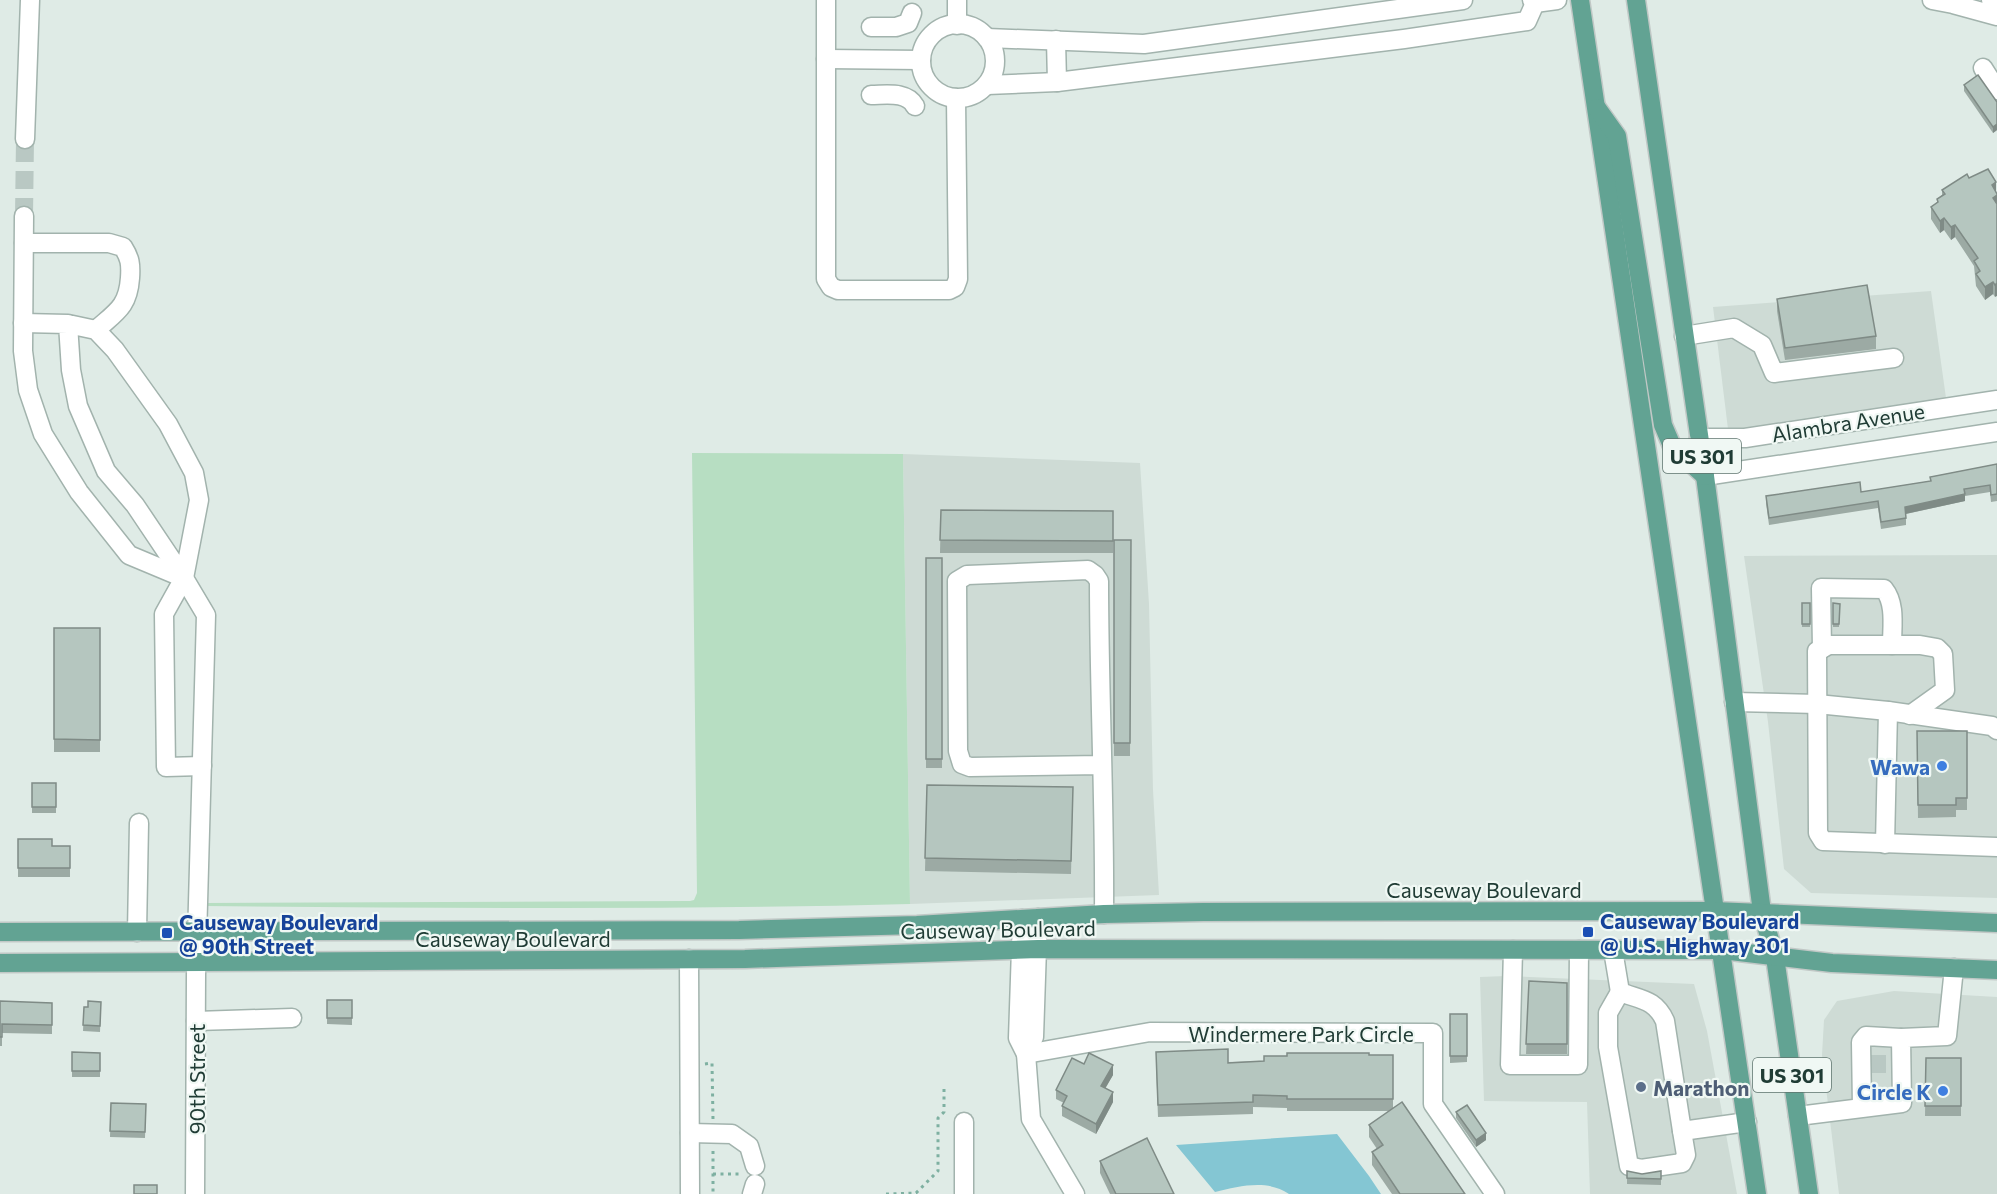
<svg xmlns="http://www.w3.org/2000/svg" width="1997" height="1194" font-family="Commissioner,sans-serif">
<style>
.built{fill:#cedbd5}
.green{fill:#b7dec2}
.water{fill:#84c6d3}
.lines{fill:none;stroke-linecap:round;stroke-linejoin:round}
.minor-tunnel{stroke:#b9c8c3;stroke-width:18;stroke-dasharray:18 9;stroke-linecap:butt}
.minor-casing{stroke:#a2b3ad;stroke-width:21}
.major-casing{stroke:#c1c8c6;stroke-width:21}
.path{stroke:#7eb0a1;stroke-width:3;stroke-dasharray:3 4.5;stroke-linecap:butt}
.minor{stroke:#fff;stroke-width:18}
.major{stroke:#62a393;stroke-width:18}
.wall{fill:#9caaa4}
.shaded-wall{fill:#7f8b86}
.building{fill:#b5c6bf;stroke:#7f8b86;stroke-width:1.5}
.shop-dot{fill:#3f7fe0;stroke:#f0f8f4;stroke-width:2}
.transit-dot{fill:#1a4fb4;stroke:#f0f8f4;stroke-width:2}
.service-dot{fill:#5c6f8a;stroke:#f0f8f4;stroke-width:2}
.labels{text-anchor:middle;dominant-baseline:central;stroke-width:4.5;stroke-linejoin:round;paint-order:stroke}
.shield{fill:#f0f8f4;stroke:#5e746e;stroke-width:1.5}
.shield-label{font-size:20px;font-weight:bold;fill:#203c35}
.street-label{font-size:21px;fill:#203c35;stroke:#f0f8f4}
.shop-label{font-size:21px;font-weight:bold;fill:#366cbe;stroke:#f0f8f4;text-anchor:end}
.transit-label{font-size:21px;font-weight:bold;fill:#164399;stroke:#f0f8f4;text-anchor:start}
.service-label{font-size:21px;font-weight:bold;fill:#4e5e75;stroke:#f0f8f4;text-anchor:start}
</style>
<rect width="100%" height="100%" fill="#dfebe6"/>
<g class="built">
<path d="M1931,291l15,107 -202,31h-16l-15,-122z"/>
<path d="M903,454l237,9 9,141 4,186 6,105 -249,9z"/>
<path d="M1997,555v343l-186,-5 -27,-24 -16,-147 -24,-166z"/>
<path d="M1506,976l188,8 13,47 30,163h-147l-3,-92 -103,-1 -4,-124z"/>
<path d="M1894,991l103,6v197h-158l-17,-139 2,-35 13,-19z"/>
</g>
<path class="green" d="M692,453l211,1 7,450c-235,6 -469,4 -704,2v-3l484,-2 4,-1 3,-7z"/>
<path class="water" d="M1337,1134l32,42 12,18h-92c-22,-15 -49,-8 -74,-2l-39,-47z"/>
<g class="lines">
<g class="minor-tunnel">
<path d="M24,216l1,-77"/>
<path d="M1868,1064h22"/>
</g>
<defs>
<g id="minor">
<path d="M826,0v279l5,8 7,3h111l6,-3 3,-8 -2,-181"/>
<path d="M957,0v25"/>
<path d="M1532,0l3,3 22,-3"/>
<path d="M1932,0l21,4 44,12"/>
<path d="M1991,0l6,1"/>
<circle cx="958" cy="61" r="37"/>
<path d="M871,27h25l12,-4 4,-10"/>
<path d="M987,38l157,6 319,-44"/>
<path d="M1056,40l1,42"/>
<path d="M826,59l95,1"/>
<path d="M1983,68l14,22"/>
<path d="M987,85l70,-3 347,-43 123,-18 8,-18"/>
<path d="M871,95c15,0 36,-4 44,11"/>
<path d="M25,139l5,-139"/>
<path d="M24,216l-1,135 5,39 15,44 36,58 50,63 55,23 22,37 -10,360 -1,219"/>
<path d="M24,243h85l14,4c7,11 8,17 7,31 -2,29 -14,34 -34,52"/>
<path d="M23,323l45,1 28,6 19,20 53,74 26,49 5,27 -15,78 -49,-73 -29,-34 -28,-65 -7,-36 -3,-46"/>
<path d="M1684,336l50,-8 28,17 12,28 120,-15"/>
<path d="M1699,438h46l252,-38"/>
<path d="M1705,476l292,-44"/>
<path d="M184,578l-20,36 2,153 36,-1"/>
<path d="M1822,649l-1,-61 63,1c12,15 8,37 8,56"/>
<path d="M1734,702l83,2 71,7 104,15 5,4"/>
<path d="M1910,715l35,-25 -2,-36 -6,-6 -17,-3h-91l-12,6 1,182 5,8 174,6"/>
<path d="M1102,765l-132,2 -8,-3 -4,-13 -1,-170 10,-6 121,-5 7,5 4,6c0,111 6,222 5,333"/>
<path d="M1885,844l3,-133"/>
<path d="M1022,919l-4,119 8,16 5,65 44,75"/>
<path d="M137,932l2,-109"/>
<path d="M1513,950l-3,115h68l1,-115"/>
<path d="M1613,950l7,42c21,8 35,7 45,29l17,110 65,-9"/>
<path d="M689,959l1,235"/>
<path d="M1620,992l-12,21v34l21,119 12,3 41,-6 4,-8 -4,-24"/>
<path d="M196,1021l96,-3"/>
<path d="M1026,1054l124,-22 283,1v71l62,90"/>
<path d="M1026,1054l8,-17 4,-119"/>
<path d="M1862,1107l-1,-65 5,-6 35,2"/>
<path d="M1798,1116l104,-13 -1,-65 46,-2 7,-68"/>
<path d="M964,1122v72"/>
<path d="M690,1133l42,1 17,12 6,20"/>
<path d="M752,1194l3,-10"/>
</g>
<g id="major">
<path d="M1580,0l177,1194"/>
<path d="M1636,0l69,476 57,436 13,45 34,237"/>
<path d="M1597,108l20,28 46,289 9,21 33,30"/>
<path d="M0,932l739,-2 178,-5 187,-11 99,-2 511,-1 283,12"/>
<path d="M0,963l745,-4 293,-10 635,1h49l110,13 165,7"/>
</g>
</defs>
<use href="#minor" class="minor-casing"/>
<use href="#major" class="major-casing"/>
<g class="path">
<path d="M705,1064l7,-1 1,56"/>
<path d="M713,1151v43"/>
<path d="M713,1174h28"/>
<path d="M886,1194l30,-1 22,-22v-53l6,-6v-26"/>
</g>
<use href="#minor" class="minor"/>
<use href="#major" class="major"/>
</g>
<g class="wall">
<path d="M1964,85l33,17v28l-4,3 -29,-42z"/>
<path d="M1969,178l27,4 -1,115 -2,-3 -8,6 -9,-14 -2,-20 -19,-29 -4,3 -7,-10 -4,3 -9,-14v-12l6,-5v-3l5,-4v-5z"/>
<path d="M1777,299l99,37v13l-91,11 -8,-49z"/>
<path d="M1997,464v37l-6,1 -1,-10 -25,4v5l-59,13v11l-25,4 -3,-21 -109,17 -3,-22v-7l95,-4 69,-11v-4z"/>
<path d="M941,510l172,1v42h-173z"/>
<path d="M1114,540h17l-1,216h-16z"/>
<rect x="926" y="558" width="16" height="210"/>
<rect x="1802" y="603" width="8" height="24"/>
<path d="M1833,603l7,1 -1,23h-6z"/>
<rect x="54" y="628" width="46" height="124"/>
<path d="M1917,731h50v79h-11v7l-38,1z"/>
<rect x="32" y="783" width="24" height="30"/>
<path d="M927,785l146,2 -2,87 -146,-3z"/>
<path d="M18,839l34,7h18v31h-52z"/>
<path d="M1529,981l38,2v71h-41z"/>
<path d="M327,1000h25v25l-25,-1z"/>
<path d="M0,1001l52,2v31l-50,-1v13h-2z"/>
<path d="M101,1002l-1,30 -17,-1 1,-24h4z"/>
<path d="M1450,1014h17v48l-17,1z"/>
<path d="M72,1052l28,1v24h-28z"/>
<path d="M1369,1055h24v54l72,85h-73l-20,-29v-13l5,-3 -8,-12v-12l21,-14h-103v-3l-34,-1v7l-95,3 -2,-53 108,-3z"/>
<path d="M1926,1058h35v58h-36z"/>
<path d="M1084,1064l29,11 -8,13 8,14 -17,32 -34,-18v-10l2,-3 -8,-4v-9z"/>
<path d="M111,1103l35,1 -1,34 -35,-1z"/>
<path d="M1456,1112l30,28 -10,7 -20,-29z"/>
<path d="M1100,1161l74,33h-64l-10,-21z"/>
<path d="M1661,1171v14l-34,-1v-6l15,-4z"/>
</g>
<g class="shaded-wall">
<path d="M1997,124v6l-4,3v-6z"/>
<path d="M1996,182v12l-4,-9z"/>
<path d="M1997,195v13l-4,-10z"/>
<path d="M1944,218v12l-4,3v-12z"/>
<path d="M1955,225v12l-4,3v-13z"/>
<path d="M1993,282v12l-8,6v-13z"/>
<path d="M1997,283v13l-2,1v-12z"/>
<path d="M1965,494v7l-60,13v-7z"/>
<path d="M1113,1065v10l-12,21v-10z"/>
<path d="M1113,1092v10l-17,32v-10z"/>
<path d="M1486,1133v7l-10,7v-7z"/>
</g>
<g class="building">
<path d="M1978,75l19,27v22l-4,3 -29,-42z"/>
<path d="M1988,169l8,13 -4,3 5,9v1l-4,3 4,6v79l-2,2 -2,-3 -8,5 -9,-13 4,-3 -6,-10 4,-3 -23,-33 -4,2 -7,-9 -4,3 -9,-14 7,-5 -1,-3 8,-5 -3,-4 25,-16 2,4z"/>
<path d="M1867,285l9,51 -91,12 -8,-49z"/>
<path d="M1997,464v30l-6,1 -1,-10 -26,4 1,5 -60,13 1,11 -25,4 -3,-21 -109,17 -3,-22 94,-14 1,10 70,-11 -1,-4z"/>
<path d="M941,510l172,1v30l-173,-1z"/>
<path d="M1114,540h17l-1,203h-16z"/>
<rect x="926" y="558" width="16" height="201"/>
<rect x="1802" y="603" width="8" height="21"/>
<path d="M1833,603l7,1 -1,20h-6z"/>
<path d="M54,628h46v112l-46,-1z"/>
<path d="M1917,731h50v67h-11v7h-38z"/>
<rect x="32" y="783" width="24" height="24"/>
<path d="M927,785l146,2 -2,74 -146,-3z"/>
<path d="M18,839h34v7h18v22h-52z"/>
<path d="M1529,981l38,2v61h-41z"/>
<rect x="327" y="1000" width="25" height="18"/>
<path d="M0,1001l52,2v22l-50,-1v13h-2z"/>
<path d="M88,1001l13,1 -1,24 -17,-1 1,-18h4z"/>
<rect x="1450" y="1014" width="17" height="42"/>
<path d="M1228,1049v14l36,-2v-5h23v-3h82v2h24v44h-106v-3l-34,-1v7l-95,3 -2,-53z"/>
<path d="M72,1052l28,1v18h-28z"/>
<path d="M1089,1053l24,12 -12,21 12,6 -17,32 -34,-18 5,-10 -11,-6 16,-32 12,6z"/>
<path d="M1926,1058h35v48h-36z"/>
<path d="M1402,1102l63,92h-65l-28,-42 11,-7 -14,-20z"/>
<path d="M111,1103l35,1 -1,28 -35,-1z"/>
<path d="M1467,1105l19,28 -10,7 -20,-28z"/>
<path d="M1147,1138l27,56h-58l-16,-33z"/>
<path d="M1627,1171l15,3 19,-3v8l-34,-1z"/>
<rect x="134" y="1185" width="23" height="9"/>
</g>
<g class="shop-dot">
<circle cx="1942" cy="766" r="6"/>
<circle cx="1943" cy="1091" r="6"/>
</g>
<g class="transit-dot">
<rect x="1582" y="926" width="12" height="12" rx="3"/>
<rect x="161" y="927" width="12" height="12" rx="3"/>
</g>
<circle class="service-dot" cx="1641" cy="1087" r="6"/>
<g class="labels">
<g class="shield">
<rect x="1663" y="439" width="78" height="34" rx="4.5"/>
<rect x="1753" y="1058" width="78" height="34" rx="4.5"/>
</g>
<g class="shield-label">
<text x="1702" y="456">US 301</text>
<text x="1792" y="1075">US 301</text>
</g>
<g class="street-label">
<text transform="translate(1848 422) rotate(-9)">Alambra Avenue</text>
<text x="1484" y="889">Causeway Boulevard</text>
<text transform="translate(998 929) rotate(-1)">Causeway Boulevard</text>
<text x="513" y="938">Causeway Boulevard</text>
<text x="1301" y="1033">Windermere Park Circle</text>
<text transform="translate(196 1079) rotate(-90)">90th Street</text>
</g>
<g class="shop-label">
<text x="1930" y="766">Wawa</text>
<text x="1931" y="1091">Circle K</text>
</g>
<g class="transit-label">
<text x="1600" y="920">Causeway Boulevard<tspan x="1600" dy="24">@ U.S. Highway 301</tspan></text>
<text x="179" y="921">Causeway Boulevard<tspan x="179" dy="24">@ 90th Street</tspan></text>
</g>
<g class="service-label">
<text x="1653" y="1087">Marathon</text>
</g>
</g>
</svg>
